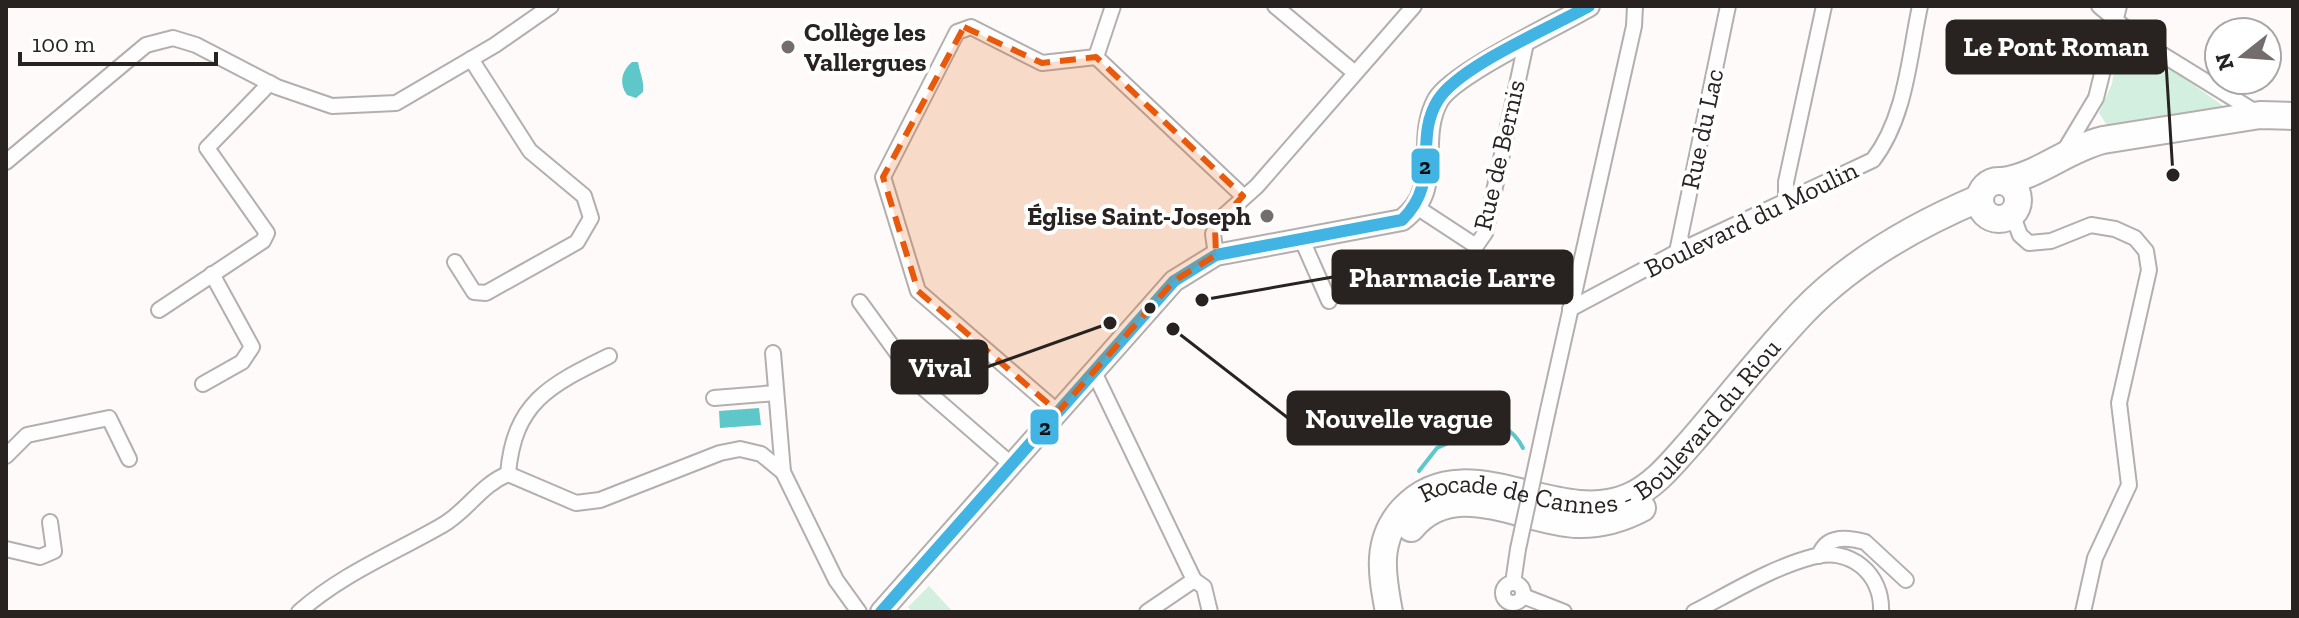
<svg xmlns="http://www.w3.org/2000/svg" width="2299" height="618" font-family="'Zilla Slab',serif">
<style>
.green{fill:#d3efdf}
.water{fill:#5ec7c9}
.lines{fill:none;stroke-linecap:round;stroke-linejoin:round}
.stream{stroke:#5ec7c9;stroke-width:4}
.street-casing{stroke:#b3afae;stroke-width:18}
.secondary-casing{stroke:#b3afae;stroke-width:24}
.highway-casing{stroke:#b3afae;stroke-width:30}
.street{stroke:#fffefe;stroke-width:14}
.secondary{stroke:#fffefe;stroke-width:20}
.highway{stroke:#fffefe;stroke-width:26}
.street-bridge-casing{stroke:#b3afae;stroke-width:18;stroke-linecap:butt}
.street-bridge{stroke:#fffefe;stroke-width:14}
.bus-1-casing{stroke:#fff;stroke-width:18}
.bus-1{stroke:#42b4e3;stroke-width:12}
.marked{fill:#e8590c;fill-opacity:0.2;stroke:#e8590c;stroke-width:6;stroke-dasharray:16 10;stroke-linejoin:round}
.poi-dot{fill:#736e6d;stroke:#fff;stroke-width:3}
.bus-dot{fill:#282321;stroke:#fff;stroke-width:3}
.labels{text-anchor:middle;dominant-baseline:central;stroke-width:8;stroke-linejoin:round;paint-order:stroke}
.poi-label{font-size:26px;font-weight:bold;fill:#282321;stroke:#fff;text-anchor:start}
.street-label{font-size:26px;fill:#282321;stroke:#fff}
.leader{fill:none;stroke:#282321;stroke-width:3}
.callout-dot{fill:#282321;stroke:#fff;stroke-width:3}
.callout{fill:#282321;stroke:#282321;stroke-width:3}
.callout-label{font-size:28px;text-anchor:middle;font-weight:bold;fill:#fff}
.line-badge{stroke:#fff;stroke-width:3}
.pale-badge-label{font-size:22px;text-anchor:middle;font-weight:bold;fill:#111}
</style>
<rect width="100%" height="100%" fill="#fdfaf9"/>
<g class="green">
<path d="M2119,31l104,75 -116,19 -8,-12 13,-29z"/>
<path d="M929,586l24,26h-41l-4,-5z"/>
</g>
<g class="water">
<path d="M632,62h6c1,8 7,21 5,30l-7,6 -9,-3c-8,-11 -6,-24 5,-33z"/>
<path d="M759,408l2,17 -41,3 -1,-17z"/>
</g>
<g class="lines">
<path class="stream" d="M1419,471l18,-23 25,-11 11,-14c25,1 38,2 50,25"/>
<defs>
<g id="street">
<path d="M1275,6l80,67"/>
<path d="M2099,6l43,36 115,71"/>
<path d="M1096,57l17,-51"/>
<path d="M2063,153l33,-55 23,-92"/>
<path d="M6,162l140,-117 27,-7 23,7 81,42 55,19 64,-3 99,-58 56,-39"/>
<path d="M1786,199v-17l38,-176"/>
<path d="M1418,208l58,38 9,-13 41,-190"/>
<path d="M2012,214l8,21 9,8 22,-2 40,-16 24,4 20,9 11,13 3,19 -30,133 10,82 -34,73 -12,54"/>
<path d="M1302,240l27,61"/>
<path d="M1677,252l51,-246"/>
<path d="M1216,255l-3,-21 5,-13 39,-35 157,-180"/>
<path d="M455,262l19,30 12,1 91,-51 14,-24 -7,-22 -54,-45 -59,-92"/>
<path d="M860,302l61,84 91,79"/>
<path d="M1570,309l107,-57 196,-92c33,-43 36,-103 47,-154"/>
<path d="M159,310l104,-69 4,-8 -60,-85 63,-65"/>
<path d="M773,353l10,119"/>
<path d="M1094,372l100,208 -47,32"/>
<path d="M203,384l39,-22 10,-15 -40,-73"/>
<path d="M714,398l62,-5"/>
<path d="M1548,410l86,-384 1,-20"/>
<path d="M1058,412l-140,-121 -35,-114 74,-145 14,-5 71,36 54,-6 147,139"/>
<path d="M6,456l21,-21 82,-17 20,41"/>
<path d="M508,474c6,-72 42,-89 101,-118"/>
<path d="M6,549l34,8 14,-6 -4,-29"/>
<path d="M1819,556c7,-21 28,-19 46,-14l41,38"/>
<path d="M1194,580l10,7 6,25"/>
<circle cx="1513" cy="593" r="10"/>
<path d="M1513,583l5,-34"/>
<path d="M1523,596l41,16"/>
<path d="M299,612c43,-38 93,-58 142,-86 26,-14 39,-41 67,-52l68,29 24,-3 120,-47 20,-4 21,5 22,18 53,108 23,32"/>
<path d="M1694,612c37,-19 77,-44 118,-55 38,-11 71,17 69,55"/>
</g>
<path id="secondary" d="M881,612l293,-331 42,-26 186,-35c43,-32 13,-79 36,-120 16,-27 119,-75 151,-94"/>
<g id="highway">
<path d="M2003,181c33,-4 64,-32 100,-41l157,-25 33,1"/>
<circle cx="1999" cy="200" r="19"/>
<path d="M1411,528c43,-53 110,-7 165,-4 23,1 45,-5 66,-16"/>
<path id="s1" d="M1389,612c-7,-37 -14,-72 15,-103 62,-66 152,20 225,-12 26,-11 45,-36 63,-56 37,-43 72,-88 111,-129 49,-51 113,-87 177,-114"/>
</g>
</defs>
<use href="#street" class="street-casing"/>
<use href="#secondary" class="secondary-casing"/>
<use href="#highway" class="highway-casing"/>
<use href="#street" class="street"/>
<use href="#secondary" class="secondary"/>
<use href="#highway" class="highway"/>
<defs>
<path id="street-bridge" d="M1518,549l30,-139"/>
</defs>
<use href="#street-bridge" class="street-bridge-casing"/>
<use href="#street-bridge" class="street-bridge"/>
<defs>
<path id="bus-1" d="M881,612l293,-331 42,-26 186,-35c40,-39 11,-80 36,-120 21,-34 114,-73 151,-94"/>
</defs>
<use href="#bus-1" class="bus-1-casing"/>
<use href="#bus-1" class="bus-1"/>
</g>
<path class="marked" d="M964,27l78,36 54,-6 147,139 -28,30 1,29 -42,26 -116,131 -140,-121 -35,-114z"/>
<g class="poi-dot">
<circle cx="788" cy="47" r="8"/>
<circle cx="1267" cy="216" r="8"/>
</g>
<circle class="bus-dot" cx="1150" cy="308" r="7"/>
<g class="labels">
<g class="poi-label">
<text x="804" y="32">Collège les<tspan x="804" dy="30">Vallergues</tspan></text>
<text x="1251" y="216" text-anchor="end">Église Saint-Joseph</text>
</g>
<g class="street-label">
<text transform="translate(1702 129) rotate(-78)">Rue du Lac</text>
<text transform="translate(1499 155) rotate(-77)">Rue de Bernis</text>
<text transform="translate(1751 219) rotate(-26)">Boulevard du Moulin</text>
<text stroke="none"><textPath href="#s1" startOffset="344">Rocade de Cannes - Boulevard du Riou</textPath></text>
</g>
</g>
<path class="leader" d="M2173 175L2165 47M1202 300L1333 277M1110 323L987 367M1173 329L1288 418"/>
<g class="callout-dot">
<circle cx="2173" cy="175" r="8"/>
<circle cx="1202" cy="300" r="8"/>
<circle cx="1110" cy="323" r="8"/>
<circle cx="1173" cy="329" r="8"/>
</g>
<g class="callout">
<rect x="1947" y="21" width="218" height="52" rx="8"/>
<rect x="1333" y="251" width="239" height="52" rx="8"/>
<rect x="892" y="341" width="95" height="52" rx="8"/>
<rect x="1288" y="392" width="221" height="52" rx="8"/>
</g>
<g class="callout-label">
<text x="2056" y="56">Le Pont Roman</text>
<text x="1452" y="287">Pharmacie Larre</text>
<text x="940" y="377">Vival</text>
<text x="1399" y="428">Nouvelle vague</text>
</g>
<g class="line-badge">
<rect x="1410" y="147" width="31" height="38" rx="8" fill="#42b4e3"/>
<rect x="1029" y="408" width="31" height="38" rx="8" fill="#42b4e3"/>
</g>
<g class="pale-badge-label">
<text x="1425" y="174">2</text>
<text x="1045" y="435">2</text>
</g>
<rect width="2299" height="618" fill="none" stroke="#282321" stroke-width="16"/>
<g transform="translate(2243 56) rotate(253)"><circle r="38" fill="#ffffff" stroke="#a9a7a6" stroke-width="2"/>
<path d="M0-6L14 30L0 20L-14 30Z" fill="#736e6d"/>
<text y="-12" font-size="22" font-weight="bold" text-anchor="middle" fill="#282321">N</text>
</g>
<path d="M20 52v12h196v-12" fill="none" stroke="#282321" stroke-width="4"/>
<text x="32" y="52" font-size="24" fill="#282321" stroke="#ffffff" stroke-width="6" paint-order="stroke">100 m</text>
</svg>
